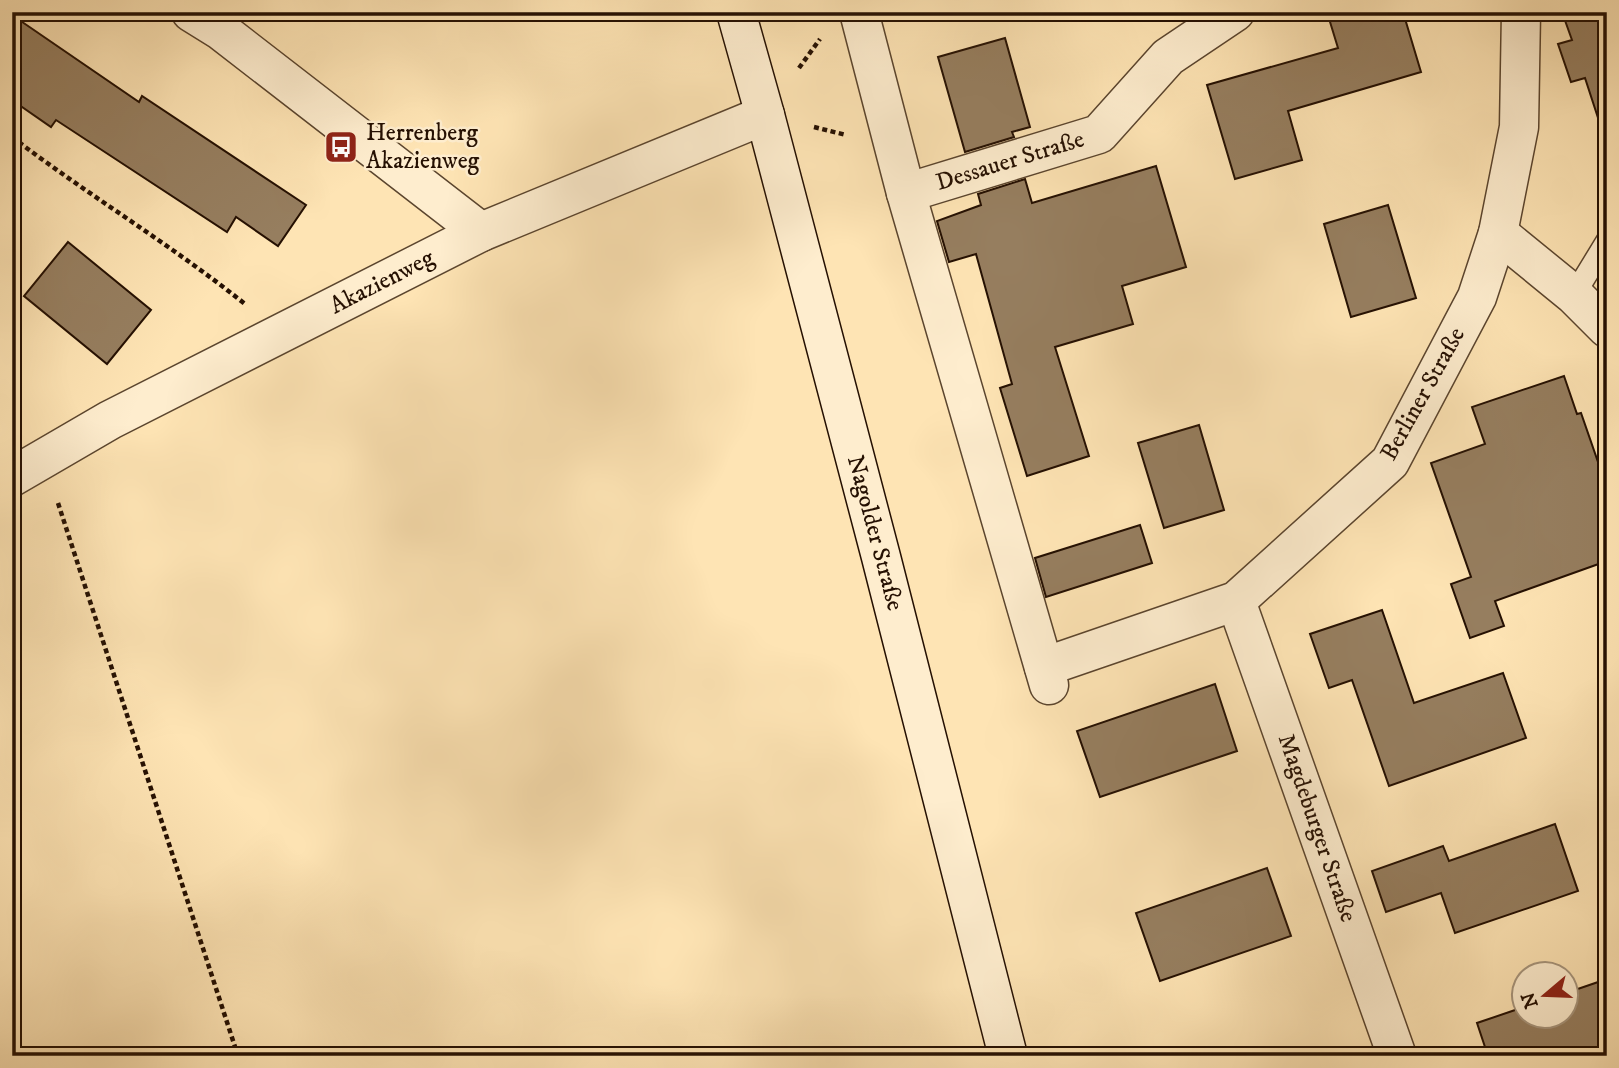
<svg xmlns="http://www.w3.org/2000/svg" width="1619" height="1068" font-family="'IM FELL DW Pica',serif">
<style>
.building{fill:#967e5f;stroke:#251002;stroke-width:2}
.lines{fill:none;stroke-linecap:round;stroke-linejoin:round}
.service-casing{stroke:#5b452e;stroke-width:24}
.minor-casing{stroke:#5b452e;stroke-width:41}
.secondary-casing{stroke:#251002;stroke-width:41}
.path{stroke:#251002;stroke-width:4.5;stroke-dasharray:5 3.5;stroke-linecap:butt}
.service{stroke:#feedce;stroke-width:21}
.minor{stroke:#feedce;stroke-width:38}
.secondary{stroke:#feedce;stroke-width:38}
.labels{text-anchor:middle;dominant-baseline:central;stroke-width:5;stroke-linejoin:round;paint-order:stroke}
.poi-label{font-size:24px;fill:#251002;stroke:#feedce;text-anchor:start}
.street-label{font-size:24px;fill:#251002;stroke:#feedce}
</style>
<rect width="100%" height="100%" fill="#fee4b4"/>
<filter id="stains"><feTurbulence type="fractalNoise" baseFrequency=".00286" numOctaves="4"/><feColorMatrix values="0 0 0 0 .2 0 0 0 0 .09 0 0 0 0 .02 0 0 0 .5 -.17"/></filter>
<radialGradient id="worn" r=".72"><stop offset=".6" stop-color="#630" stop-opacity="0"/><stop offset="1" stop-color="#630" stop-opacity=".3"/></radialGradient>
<g class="building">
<path d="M1327,12h76l18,60 -133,39 14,49 -67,19 -28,-94 131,-37z"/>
<path d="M1562,12h45v111l-7,1 -15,-46 -14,4 -13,-38 14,-4z"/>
<path d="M12,15l127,87 3,-6 164,109 -28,41 -42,-29 -9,15 -171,-112 -5,7 -39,-27z"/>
<path d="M1005,38l25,89 -18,5 2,5 -49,15 -27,-95z"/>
<path d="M1156,166l30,101 -64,19 11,38 -78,23 34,109 -62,20 -27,-88 12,-4 -36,-130 -27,8 -12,-41 44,-16 -3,-11 47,-15 7,24z"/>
<path d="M1388,205l28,93 -65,19 -27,-93z"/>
<path d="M68,242l83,68 -44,54 -83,-68z"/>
<path d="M1564,376l13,38 4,-1 26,75v73l-112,40 9,25 -34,12 -19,-54 20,-7 -40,-114 54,-19 -13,-37z"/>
<path d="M1199,425l25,85 -60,18 -26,-85z"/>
<path d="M1140,525l12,38 -106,34 -11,-39z"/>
<path d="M1382,610l32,93 89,-30 23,65 -137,48 -37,-106 -23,8 -19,-54z"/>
<path d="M1215,684l22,67 -137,46 -23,-66z"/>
<path d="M1555,824l23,67 -123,42 -14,-40 -55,19 -14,-41 71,-25 6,15z"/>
<path d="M1267,868l24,68 -131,45 -24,-68z"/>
<path d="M1607,979v77h-119l-11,-33 47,-16v9h42v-23z"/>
</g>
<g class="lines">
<defs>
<path id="service" d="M1574,295l33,-54"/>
<g id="minor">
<path d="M191,12l29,18 261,202"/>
<path d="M859,12l47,181 143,492"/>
<path d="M906,193l193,-59 69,-77 67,-45"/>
<path d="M1498,233l76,62 33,33"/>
<path d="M12,477l98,-57 371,-188 284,-117"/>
<path d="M1236,601l161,455"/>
<path d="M1044,667l192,-66 154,-139 87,-165 21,-64 21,-106 2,-115"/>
</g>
<path id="secondary" d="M736,12l29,103 116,442 127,499"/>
</defs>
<use href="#service" class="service-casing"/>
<use href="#minor" class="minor-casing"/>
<use href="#secondary" class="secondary-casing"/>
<g class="path">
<path d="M799,68l21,-29"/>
<path d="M814,127l32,8"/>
<path d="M12,137c76,58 158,107 233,167"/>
<path d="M58,503l180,553"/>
</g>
<use href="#service" class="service"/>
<use href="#minor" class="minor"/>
<use href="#secondary" class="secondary"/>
</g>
<defs>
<symbol id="bus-square" viewBox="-11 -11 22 22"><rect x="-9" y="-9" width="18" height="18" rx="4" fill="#8f2418" stroke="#feedce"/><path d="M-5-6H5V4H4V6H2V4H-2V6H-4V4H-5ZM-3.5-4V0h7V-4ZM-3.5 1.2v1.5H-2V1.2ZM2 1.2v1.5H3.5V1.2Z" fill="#fff"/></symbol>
</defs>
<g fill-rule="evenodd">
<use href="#bus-square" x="322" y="128" width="38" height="38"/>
</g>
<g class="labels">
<g class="poi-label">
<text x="366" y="133">Herrenberg<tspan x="366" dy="28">Akazienweg</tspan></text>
</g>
<g class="street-label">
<text transform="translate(1010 161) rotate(-17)">Dessauer Straße</text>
<text transform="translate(382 282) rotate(-27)">Akazienweg</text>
<text transform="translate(1423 394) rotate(-61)">Berliner Straße</text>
<text transform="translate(875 533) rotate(75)">Nagolder Straße</text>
<text transform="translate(1317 828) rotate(71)">Magdeburger Straße</text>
</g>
</g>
<rect width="1619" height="1068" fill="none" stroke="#fee4b4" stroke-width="42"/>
<rect x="14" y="14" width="1591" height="1040" fill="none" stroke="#251002" stroke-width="3.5"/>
<rect x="21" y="21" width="1577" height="1026" fill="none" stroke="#251002" stroke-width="2"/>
<g transform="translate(1545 995) rotate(251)"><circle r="33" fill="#feedce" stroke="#a7957c" stroke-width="2"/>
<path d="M0-5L12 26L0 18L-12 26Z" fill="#8f2418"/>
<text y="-10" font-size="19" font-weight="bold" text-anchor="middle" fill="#251002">N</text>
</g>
<rect width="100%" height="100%" filter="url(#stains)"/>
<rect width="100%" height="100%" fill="url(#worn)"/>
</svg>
